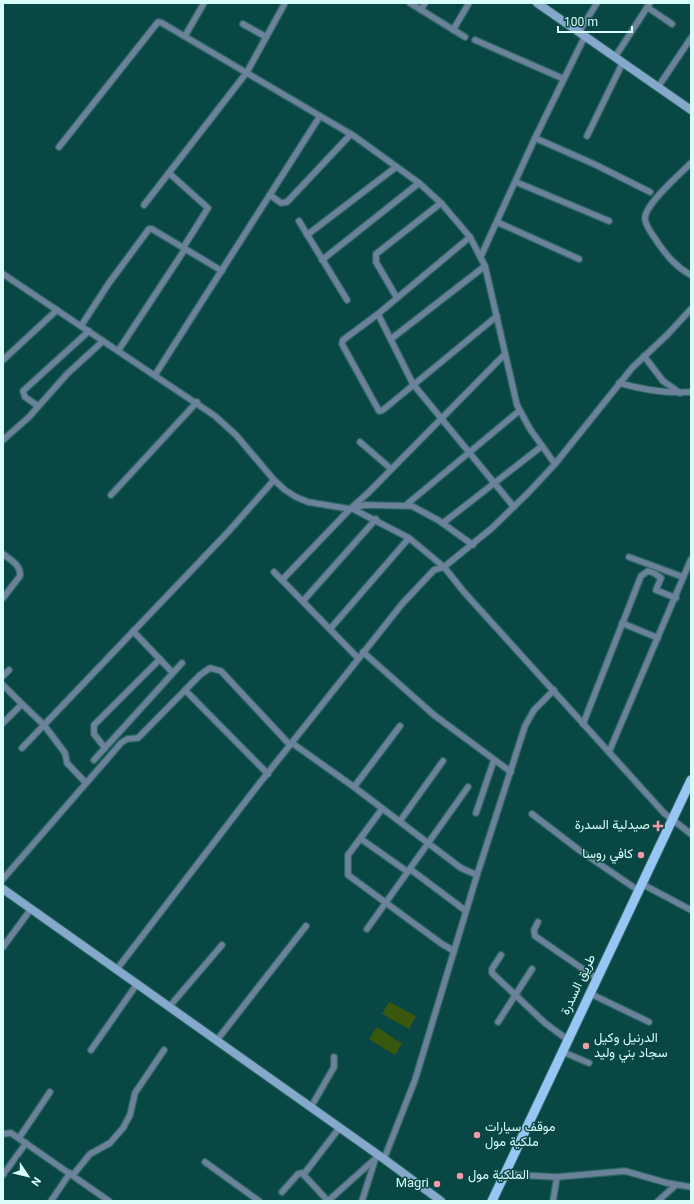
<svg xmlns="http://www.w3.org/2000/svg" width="694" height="1204" font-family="Georgia,Vazirmatn,serif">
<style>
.green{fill:#3a570e}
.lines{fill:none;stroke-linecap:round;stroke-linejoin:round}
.street-casing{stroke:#2d6865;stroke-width:8}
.secondary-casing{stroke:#2d6865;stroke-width:10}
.primary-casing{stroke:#2d6865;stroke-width:11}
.street{stroke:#6c829a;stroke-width:5.5}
.secondary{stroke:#85a8cd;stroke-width:8}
.primary{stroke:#97c6f5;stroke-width:9}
.poi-dot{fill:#f39aa8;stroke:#084744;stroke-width:1.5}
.labels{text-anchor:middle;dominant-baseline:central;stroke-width:3;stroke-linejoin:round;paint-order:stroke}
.poi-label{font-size:13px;fill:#d8fdfa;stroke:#084744;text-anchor:end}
.street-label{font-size:13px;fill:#d8fdfa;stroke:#084744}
</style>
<rect width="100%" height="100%" fill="#084744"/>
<g class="green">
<path d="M389,1002l27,14 -7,13 -27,-15z"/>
<path d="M377,1027l25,17 -7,11 -26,-16z"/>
</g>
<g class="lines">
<defs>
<g id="street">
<path d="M410,3l55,34"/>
<path d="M647,7l25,17"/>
<path d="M421,10l4,-7"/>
<path d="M243,24l23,13"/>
<path d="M453,30l16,-27"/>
<path d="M579,32l18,-29"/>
<path d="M185,36l19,-33"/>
<path d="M475,40l89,39"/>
<path d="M615,57l35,-54"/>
<path d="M658,87l33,-49"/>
<path d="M587,136l36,-74"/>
<path d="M535,138l59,26 56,28"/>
<path d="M59,147l99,-125 4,1 192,113 65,47 22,20 29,34 15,29 32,139 13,24 25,35 -26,28 -37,36 -48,39 -10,3 -32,34 -147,185 -138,180"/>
<path d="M691,163c-11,11 -47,42 -46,56 1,9 9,17 13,24 10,14 18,24 33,32"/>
<path d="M170,174l38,34 -25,40"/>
<path d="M516,182l93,39"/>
<path d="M270,195l11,8 6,-1 64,-68"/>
<path d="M144,205l103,-133 38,-69"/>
<path d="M299,221l48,79"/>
<path d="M497,222l82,37"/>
<path d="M307,235l89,-68"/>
<path d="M470,237l-92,77 -35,26 -1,4 37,67 4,-1 114,-94"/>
<path d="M481,256l54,-118 50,-102"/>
<path d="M322,260l97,-77"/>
<path d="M3,274l212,142 21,19 38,45 11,10 11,7 12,5 42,7 15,-4 47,1 26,14 35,25"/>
<path d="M397,298l-21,-36v-8l65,-51"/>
<path d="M378,314l35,70 101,123"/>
<path d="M81,326l28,-43 40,-54h3l70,42"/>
<path d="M391,339l94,-73"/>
<path d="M118,351l67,-102"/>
<path d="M644,356l19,25 17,12"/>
<path d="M3,360l54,-50"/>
<path d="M155,375l165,-259"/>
<path d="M619,383c25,7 47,11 72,9"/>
<path d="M38,406l-13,-9 -2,-6 66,-60"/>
<path d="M3,440l26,-23 38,-43 36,-33"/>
<path d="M360,442l30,26"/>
<path d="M555,464l77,-96 36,-34 23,-25"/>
<path d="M111,495l86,-93"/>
<path d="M406,505l113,-94"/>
<path d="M353,509l56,29 35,29 20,25 200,221 27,21"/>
<path d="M443,523l99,-77"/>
<path d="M3,554c8,6 18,11 17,22l-17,22"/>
<path d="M629,557l54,20"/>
<path d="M274,572l84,86"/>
<path d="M282,580l68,-71 18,-16 136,-138"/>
<path d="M303,601l73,-82"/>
<path d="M622,623l36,15"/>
<path d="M330,629l79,-91"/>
<path d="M133,631l39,41"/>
<path d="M363,652l71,63 77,57"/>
<path d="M3,676l6,-6"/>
<path d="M3,685l19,19"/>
<path d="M185,690l83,84"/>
<path d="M3,723l19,-19 22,21 21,28 2,10 19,20"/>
<path d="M583,724l58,-148 7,-5 6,2 7,5 -5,12 20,8"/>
<path d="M292,743l62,44 107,81 16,7"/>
<path d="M22,748l206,-216 46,-52"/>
<path d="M105,748l-11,-14v-9l66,-66"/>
<path d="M609,752l82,-193"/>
<path d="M94,760l88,-97"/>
<path d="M354,787l46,-61"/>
<path d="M382,809l-34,46v20l94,69 12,7"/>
<path d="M476,813l18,-53"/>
<path d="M532,814l47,36 60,41"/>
<path d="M400,821l43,-60"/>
<path d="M361,839l47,33"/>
<path d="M410,869l56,42"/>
<path d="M3,879l118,-136 6,-4 11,-1 62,-63 10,-7 11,3 69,74"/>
<path d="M642,884l49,26"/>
<path d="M538,922l-4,8 1,6 61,42"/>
<path d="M367,929l101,-142"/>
<path d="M3,947l28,-38"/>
<path d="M501,955l-9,14v4l53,50 23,17"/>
<path d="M589,993l60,29"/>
<path d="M169,1007l53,-62"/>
<path d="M498,1022l34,-53"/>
<path d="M217,1040l89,-114"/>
<path d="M91,1050l46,-66"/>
<path d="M563,1052l26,11"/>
<path d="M311,1107l23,-40v-10"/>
<path d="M3,1134l8,-1 98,68"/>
<path d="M19,1138l31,-46"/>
<path d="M384,1159l31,-79 62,-205 48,-149 9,-16 20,-20"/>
<path d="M205,1162l54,39"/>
<path d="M505,1172l14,3 38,2 68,-6 42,12 24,4"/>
<path d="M304,1174l36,-47"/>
<path d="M3,1175l23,-32"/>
<path d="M73,1175l17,-21 20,-11 13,-15 7,-13 5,-22 29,-43"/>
<path d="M282,1192l16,-18 4,-1 26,28"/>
<path d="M51,1201l19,-28"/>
<path d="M328,1201l47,-42"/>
<path d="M362,1201l13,-41"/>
<path d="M553,1201l4,-24"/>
<path d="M658,1201l18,-16"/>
</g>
<g id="secondary">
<path d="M537,3l154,107"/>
<path d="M3,889l381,270 57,42"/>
</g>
<path id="primary" d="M492,1201l199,-421"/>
</defs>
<use href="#street" class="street-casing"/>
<use href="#secondary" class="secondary-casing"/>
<use href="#primary" class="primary-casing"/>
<use href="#street" class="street"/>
<use href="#secondary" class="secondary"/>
<use href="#primary" class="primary"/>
</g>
<g class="poi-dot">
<path d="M656 820h4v4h4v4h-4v4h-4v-4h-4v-4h4z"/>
<circle cx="641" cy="855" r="4"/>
<circle cx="586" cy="1046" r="4"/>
<circle cx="477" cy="1135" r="4"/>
<circle cx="460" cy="1176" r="4"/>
<circle cx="437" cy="1184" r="4"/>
</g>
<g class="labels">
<g class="poi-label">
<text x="650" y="826">صيدلية السدرة</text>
<text x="633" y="855">كافي روسا</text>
<text x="594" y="1039" text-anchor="start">الدرنيل وكيل<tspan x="594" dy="15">سجاد بني وليد</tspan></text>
<text x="485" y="1128" text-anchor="start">موقف سيارات<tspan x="485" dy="15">ملكية مول</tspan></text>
<text x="468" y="1176" text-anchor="start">الملكية مول</text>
<text x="429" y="1184">Magri</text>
</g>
<g class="street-label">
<text transform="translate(579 985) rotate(-65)">طريق السدرة</text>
</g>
</g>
<rect width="694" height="1204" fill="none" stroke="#d8fdfa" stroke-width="8"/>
<g transform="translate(28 1176) rotate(125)" stroke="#084744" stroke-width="3" paint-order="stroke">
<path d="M0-3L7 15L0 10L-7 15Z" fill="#d8fdfa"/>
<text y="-6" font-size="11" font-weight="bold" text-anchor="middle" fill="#d8fdfa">N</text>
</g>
<path d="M558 26v6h74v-6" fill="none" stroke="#d8fdfa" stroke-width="2"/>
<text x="564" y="26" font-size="12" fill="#d8fdfa" stroke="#084744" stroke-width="3" paint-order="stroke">100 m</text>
</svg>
